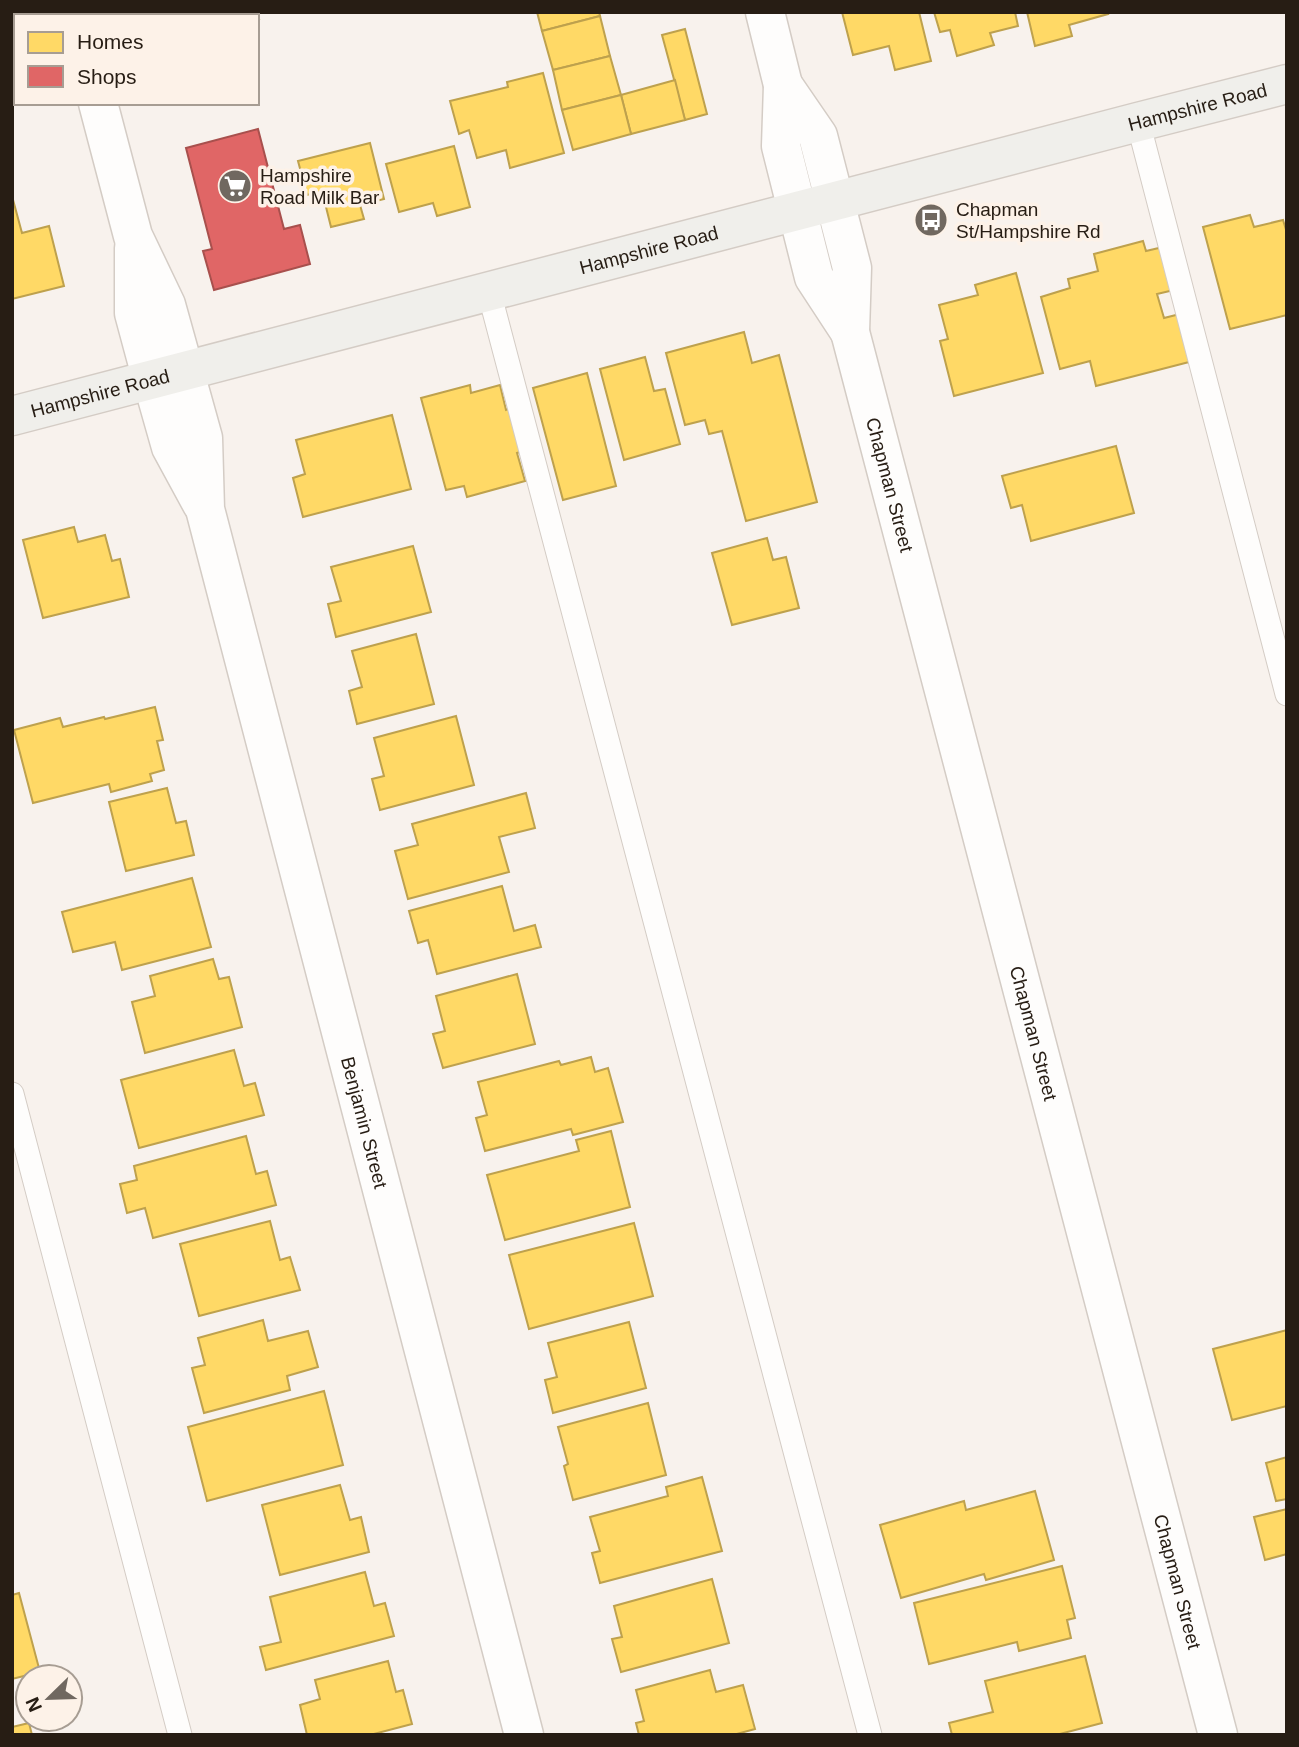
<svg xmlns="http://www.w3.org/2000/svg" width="1299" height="1747" font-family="Helvetica,sans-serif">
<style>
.homes{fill:#ffd966;stroke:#bea14d;stroke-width:2}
.shops{fill:#e06666;stroke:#a8504d;stroke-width:2}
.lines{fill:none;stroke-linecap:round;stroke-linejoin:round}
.lane-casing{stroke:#d4ccc5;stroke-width:25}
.street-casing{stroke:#d4ccc5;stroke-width:41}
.secondary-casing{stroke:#d4ccc5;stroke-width:41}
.lane{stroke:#fefdfc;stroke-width:23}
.street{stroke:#fefdfc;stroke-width:38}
.secondary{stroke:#f0efeb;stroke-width:38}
.labels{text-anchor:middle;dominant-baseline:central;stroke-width:7;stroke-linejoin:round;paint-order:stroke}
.street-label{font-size:19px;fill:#271d14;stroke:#fdf2e8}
.poi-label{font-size:19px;fill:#271d14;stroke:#fdf2e8;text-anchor:start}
</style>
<rect width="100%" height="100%" fill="#f8f2ed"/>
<g class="homes">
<path d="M173,12h84l2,7h-2v-3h-83z"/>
<path d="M537,12h62l1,4 -58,15z"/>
<path d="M842,12h77l12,49 -36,9 -6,-24 -36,9z"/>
<path d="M934,12h81l3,14 -28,7 4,12 -37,11 -7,-26 -10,2z"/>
<path d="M1027,12h80l1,2 -39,11 3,11 -37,10z"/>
<path d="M600,16l10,40 -57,14 -11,-39z"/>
<path d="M685,29l22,85 -22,6 -23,-85z"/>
<path d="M610,56l11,39 -59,15 -9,-40z"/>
<path d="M543,73l21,80 -54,15 -4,-18 -29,8 -8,-28 -10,4 -9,-33 58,-14 -1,-5z"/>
<path d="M675,80l10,40 -54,14 -10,-39z"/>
<path d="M621,95l10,39 -58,16 -11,-40z"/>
<path d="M370,143l14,56 -24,6 4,14 -33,8 -9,-36 -15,4 -9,-34z"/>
<path d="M454,146l16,61 -33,9 -4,-13 -34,9 -13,-48z"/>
<path d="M12,196l10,37 27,-7 15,60 -52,13z"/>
<path d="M1250,215l4,12 29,-7 4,13v82l-57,14 -27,-102z"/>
<path d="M1143,241l3,10 17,-4 11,43 -17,4 7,24 16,-4 13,47 -97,25 -6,-25 -30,8 -19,-72 29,-9 -2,-9 30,-8 -4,-17z"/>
<path d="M1016,273l27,100 -89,23 -14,-55 8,-2 -9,-34 39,-10 -3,-10z"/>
<path d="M744,332l8,31 27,-8 38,147 -71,19 -24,-90 -13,3 -4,-14 -20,5 -19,-72z"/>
<path d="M645,357l9,34 11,-2 15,55 -56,16 -24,-91z"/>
<path d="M587,373l29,113 -53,14 -30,-112z"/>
<path d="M470,385l1,8 29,-8 6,25 5,-2 12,43 -6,2 8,28 -58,16 -3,-11 -18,4 -25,-92z"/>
<path d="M392,415l19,74 -108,28 -10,-39 12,-4 -9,-34z"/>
<path d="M1116,446l18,67 -103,28 -9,-36 -11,3 -9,-32z"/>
<path d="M74,527l4,15 27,-7 7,26 8,-2 9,38 -86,21 -20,-78z"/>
<path d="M767,538l6,22 13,-3 13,51 -67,17 -20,-72z"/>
<path d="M413,546l18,66 -95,25 -8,-33 13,-3 -10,-34z"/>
<path d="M416,634l18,70 -77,20 -8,-33 13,-4 -10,-36z"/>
<path d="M155,707l8,33 -6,1 7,29 -14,4 2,7 -41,11 -2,-8 -76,19 -19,-73 46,-12 3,9 41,-10 1,2z"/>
<path d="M456,716l18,69 -94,25 -8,-31 12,-3 -10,-38z"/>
<path d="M167,788l9,35 10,-2 8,34 -68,16 -17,-69z"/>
<path d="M526,793l9,35 -36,9 10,35 -101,27 -13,-48 23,-6 -6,-21z"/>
<path d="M192,878l19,69 -89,23 -7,-28 -42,10 -11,-40z"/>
<path d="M502,886l12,45 21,-6 6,22 -104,27 -9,-34 -10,3 -9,-32z"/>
<path d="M213,959l6,20 10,-2 13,50 -97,26 -13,-51 23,-6 -5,-20z"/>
<path d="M517,974l18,70 -92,24 -10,-34 12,-3 -9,-35z"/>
<path d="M234,1050l10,36 11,-3 9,32 -125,33 -18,-68z"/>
<path d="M591,1057l4,15 13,-4 15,54 -50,13 -2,-6 -86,22 -9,-33 11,-3 -9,-33 81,-21 2,4z"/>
<path d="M611,1131l19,76 -125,33 -18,-65 92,-24 -3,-11z"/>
<path d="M246,1136l10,38 11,-3 9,34 -123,33 -8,-30 -18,5 -7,-29 17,-4 -3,-14z"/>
<path d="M270,1221l10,39 10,-3 10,33 -101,26 -19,-72z"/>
<path d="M634,1223l19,73 -124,33 -20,-74z"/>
<path d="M263,1320l5,21 40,-10 10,36 -31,9 3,14 -86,23 -12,-45 13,-3 -7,-27z"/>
<path d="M629,1322l17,66 -93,25 -8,-33 12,-3 -9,-34z"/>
<path d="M1287,1330v76l-55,14 -19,-71z"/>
<path d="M324,1391l19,74 -136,36 -19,-74z"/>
<path d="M648,1403l18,72 -93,25 -9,-34 4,-2 -10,-37z"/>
<path d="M1287,1457v42l-11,2 -10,-38z"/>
<path d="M702,1477l20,74 -122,32 -8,-30 8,-2 -10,-34 78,-21 -2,-9z"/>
<path d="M340,1485l10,35 11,-3 8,35 -89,23 -18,-70z"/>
<path d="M1035,1491l19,69 -68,20 -2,-6 -83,24 -21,-73 84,-24 2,9z"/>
<path d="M1287,1509v45l-22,6 -11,-43z"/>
<path d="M1062,1566l13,52 -8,2 4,18 -52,13 -2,-9 -88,22 -15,-61z"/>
<path d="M365,1572l9,34 11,-3 9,33 -128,34 -6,-23 21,-5 -11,-45z"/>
<path d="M712,1579l17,64 -108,29 -9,-33 10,-2 -8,-31z"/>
<path d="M19,1593l21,79 -28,7v-84z"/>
<path d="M1085,1656l17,67 -46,12h-104l-3,-12 44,-11 -8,-31z"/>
<path d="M388,1661l8,31 7,-2 9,34 -42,11h-63l-7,-30 20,-6 -5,-19z"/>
<path d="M710,1670l6,22 27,-7 12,44 -22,6h-94l-3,-12 8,-2 -8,-31z"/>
<path d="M29,1723l3,12h-20v-8z"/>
</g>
<path class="shops" d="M258,129l26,100 16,-4 10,39 -96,26 -11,-39 9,-2 -26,-101z"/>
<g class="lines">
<defs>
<g id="lane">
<path d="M1138,122l149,572"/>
<path d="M489,292l381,1443"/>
<path d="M12,1094l168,641"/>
</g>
<g id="street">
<path d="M74,12l1,4"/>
<path d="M765,12l18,73 -2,61 33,131 36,55"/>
<path id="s1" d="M783,85l35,51 34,132 -2,64 368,1403"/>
<path id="s2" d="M98,103l35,133 33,69 37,133 2,71 319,1226"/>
<path d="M134,248v65l18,67 19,67 31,57"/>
</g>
<g id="secondary">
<path id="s3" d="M12,416l1126,-294 149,-38"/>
</g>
</defs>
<use href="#lane" class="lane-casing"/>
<use href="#street" class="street-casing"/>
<use href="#secondary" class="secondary-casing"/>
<use href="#lane" class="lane"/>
<use href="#street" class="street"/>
<use href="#secondary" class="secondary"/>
</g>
<defs>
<symbol id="supermarket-disc" viewBox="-11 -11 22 22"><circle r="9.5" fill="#706860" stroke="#fdf2e8"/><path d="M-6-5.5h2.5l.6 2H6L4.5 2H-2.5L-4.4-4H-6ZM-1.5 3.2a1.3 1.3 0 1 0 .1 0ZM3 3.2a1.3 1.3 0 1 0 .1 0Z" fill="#fff"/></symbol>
<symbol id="bus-disc" viewBox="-11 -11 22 22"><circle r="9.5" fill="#706860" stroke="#fdf2e8"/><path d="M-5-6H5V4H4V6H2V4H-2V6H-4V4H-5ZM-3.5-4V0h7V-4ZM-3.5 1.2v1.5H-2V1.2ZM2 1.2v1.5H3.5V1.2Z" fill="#fff"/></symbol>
</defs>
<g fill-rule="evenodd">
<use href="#supermarket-disc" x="216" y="167" width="38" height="38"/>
<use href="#bus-disc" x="912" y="201" width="38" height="38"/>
</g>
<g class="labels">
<g class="street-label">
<text stroke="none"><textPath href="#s3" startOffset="1225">Hampshire Road</textPath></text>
<text stroke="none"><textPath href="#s3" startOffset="658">Hampshire Road</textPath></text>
<text stroke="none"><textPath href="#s3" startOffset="91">Hampshire Road</textPath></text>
<text stroke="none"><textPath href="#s1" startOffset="420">Chapman Street</textPath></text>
<text stroke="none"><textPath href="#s1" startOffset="987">Chapman Street</textPath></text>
<text stroke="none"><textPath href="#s2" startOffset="1057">Benjamin Street</textPath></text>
<text stroke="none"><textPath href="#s1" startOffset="1554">Chapman Street</textPath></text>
</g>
<g class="poi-label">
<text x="260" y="175">Hampshire<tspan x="260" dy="22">Road Milk Bar</tspan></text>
<text x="956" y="209">Chapman<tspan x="956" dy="22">St/Hampshire Rd</tspan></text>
</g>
</g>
<rect width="1299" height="1747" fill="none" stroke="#271d14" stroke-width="28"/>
<rect x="14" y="14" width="245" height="91" fill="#fdf2e8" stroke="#a79d93" stroke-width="2"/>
<rect x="28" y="32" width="35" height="21" fill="#ffd966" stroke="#a79d93" stroke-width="2"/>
<text x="77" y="49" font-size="21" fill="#271d14">Homes</text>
<rect x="28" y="66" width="35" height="21" fill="#e06666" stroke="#a79d93" stroke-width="2"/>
<text x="77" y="84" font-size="21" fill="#271d14">Shops</text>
<g transform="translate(49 1698) rotate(247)"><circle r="33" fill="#fdf2e8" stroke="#a79d93" stroke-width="2"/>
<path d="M0-5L12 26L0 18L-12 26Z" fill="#706860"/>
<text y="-10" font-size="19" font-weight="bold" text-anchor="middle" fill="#271d14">N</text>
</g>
</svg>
